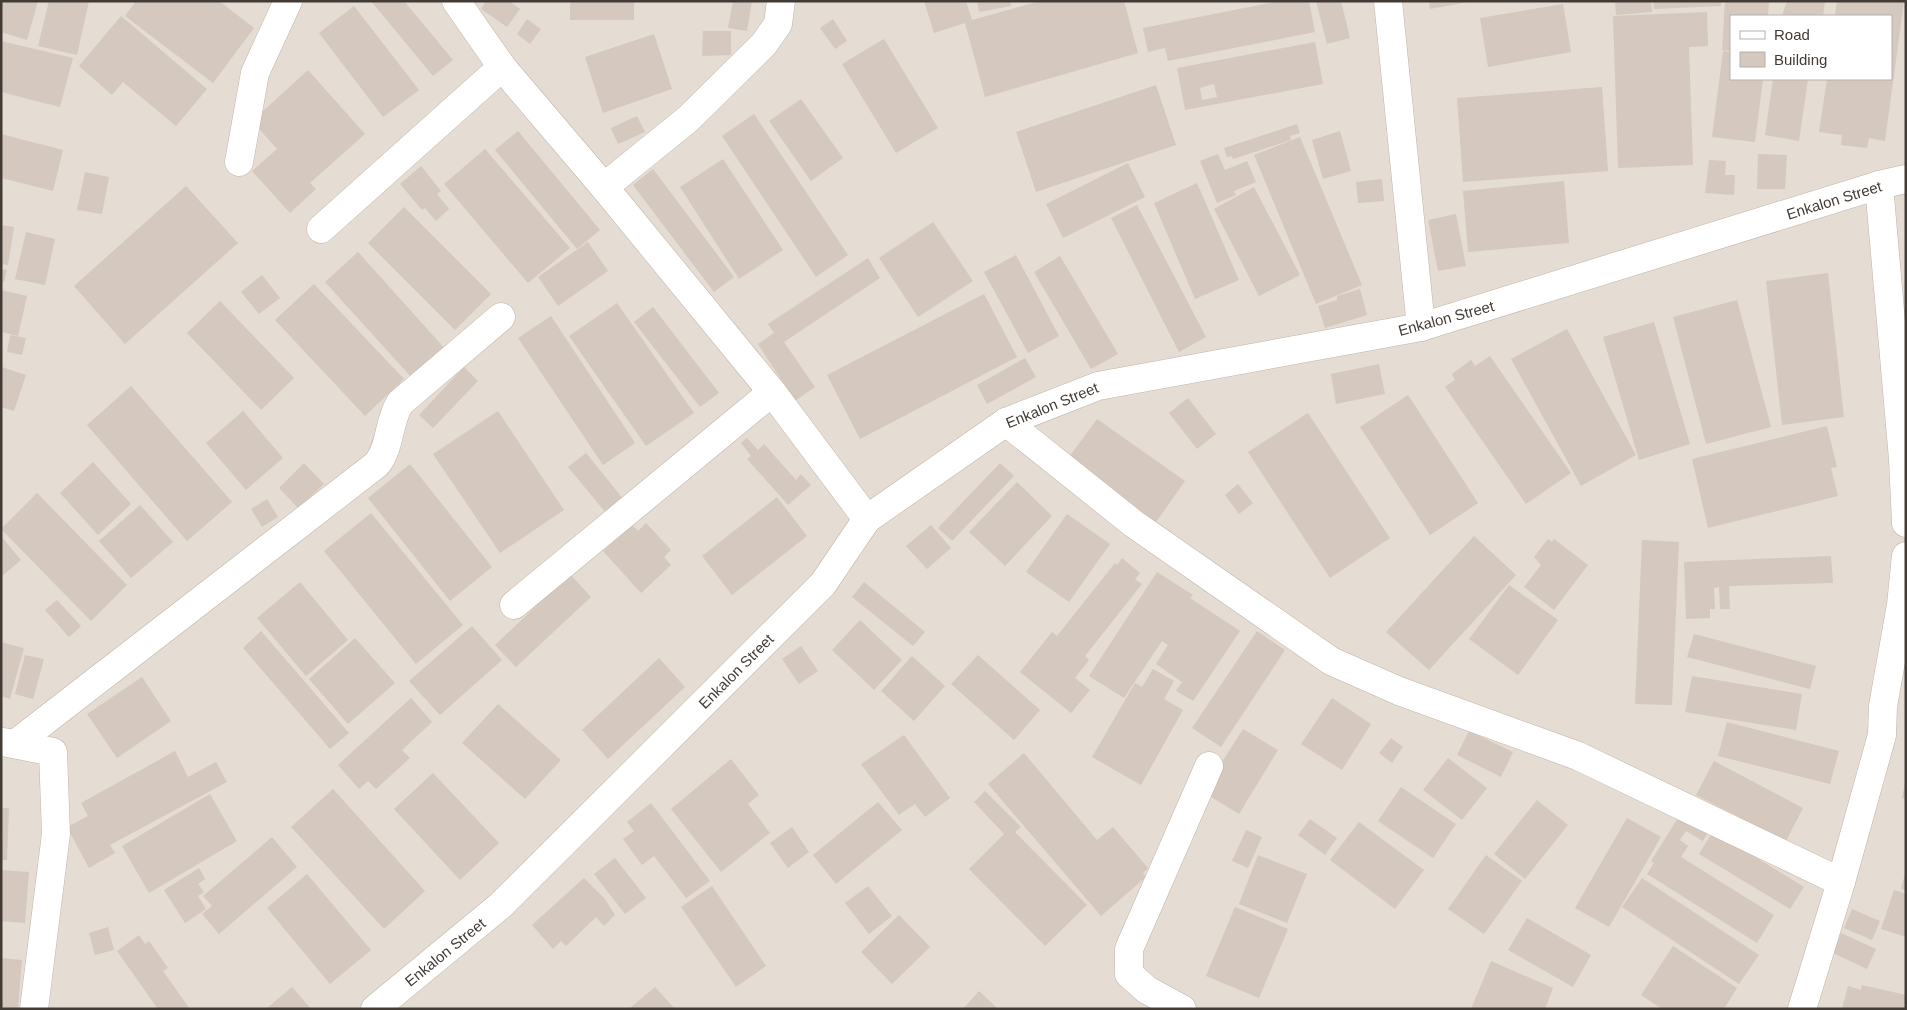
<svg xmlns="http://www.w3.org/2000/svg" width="1907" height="1010" font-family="Arial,sans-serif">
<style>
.residential{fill:#e5dcd3;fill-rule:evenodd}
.building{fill:#d5c8be;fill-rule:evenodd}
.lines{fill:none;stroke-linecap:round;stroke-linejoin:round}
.minor-casing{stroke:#bfb5ab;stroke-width:29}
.minor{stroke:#fff;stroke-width:28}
.labels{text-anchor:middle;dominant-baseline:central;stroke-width:4;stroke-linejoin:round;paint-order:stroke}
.street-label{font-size:15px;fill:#433b35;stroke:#fff}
</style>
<rect width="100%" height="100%" fill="#f1ebe5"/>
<path class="residential" d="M1,1h1905v1008h-1905zM1731,16h160v63h-160z"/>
<g class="building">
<path d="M1,1h37l-11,39 -26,-8z"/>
<path d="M49,1h40l-12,54 -39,-9z"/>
<path d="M136,1h83l35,27 -41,55 -88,-67z"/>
<path d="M371,1h33l49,59 -20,16z"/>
<path d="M486,1h23l11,8 -13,18 -26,-18z"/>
<rect x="570" y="1" width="64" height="19"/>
<path d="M733,1h19l-5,30 -19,-3z"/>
<path d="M924,1h42l6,19 68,-19h84l14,52 -153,44 -20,-74 -31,10z"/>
<path d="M977,1h33l1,5 -32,6z"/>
<path d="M1280,1h29l6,31 -147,29 -3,-13 -17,4 -5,-24z"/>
<path d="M1316,1h25l9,37 -23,6z"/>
<path d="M1429,1h38v1l-37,7z"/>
<path d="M1615,1h36l1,11 -36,3z"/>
<path d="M1653,1h68v5l-67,3z"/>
<path d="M1725,1h44l-1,15h-37v35l-9,-1z"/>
<path d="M1787,1h38l-2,15h-41z"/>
<path d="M1837,1h67l-19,140 -16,-3 -2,10 -26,-3 1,-10 -23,-3 8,-53h64v-63h-56z"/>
<path d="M1563,4l8,48 -83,15 -8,-49z"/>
<path d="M354,6l65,84 -36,27 -64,-84z"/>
<path d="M1707,12l1,34 -19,1 4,118 -75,3 -5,-152z"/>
<path d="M121,16l86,73 -31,37 -53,-44 -11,13 -33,-29z"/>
<path d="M527,19l14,10 -11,15 -13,-10z"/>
<path d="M833,19l14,22 -12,8 -15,-21z"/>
<path d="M703,31h28v24l-29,1z"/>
<path d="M654,34l18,55 -69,24 -18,-56z"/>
<path d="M884,39l54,89 -42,25 -54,-89z"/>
<path d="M1,41l72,17 -13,49 -59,-15z"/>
<path d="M1315,42l8,42 -138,26 -8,-42zM1214,84l3,13 -15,3 -2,-12z"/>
<path d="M1723,51l8,1v27h32l-8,63 -43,-5z"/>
<path d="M308,70l57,64 -55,49 6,6 -26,24 -38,-42 25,-22 -25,-28z"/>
<path d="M1773,79h35l-9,62 -34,-6z"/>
<path d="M1156,85l20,60 -140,47 -20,-60z"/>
<path d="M1602,87l6,84 -145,11 -6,-84z"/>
<path d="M801,99l42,59 -32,23 -42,-60z"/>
<path d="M754,114l94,141 -32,22 -94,-141z"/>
<path d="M637,116l8,16 -27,12 -7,-16z"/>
<path d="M1297,124l3,9 -10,3 1,4 -58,19 -1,-3 -5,1 -3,-9z"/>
<path d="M518,131l82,99 -23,19 -82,-99z"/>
<path d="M1340,131l11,40 -28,8 -11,-39z"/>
<path d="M1,134l62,16 -10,41 -52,-13z"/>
<path d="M1300,137l62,148 -46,19 -62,-149z"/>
<path d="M485,149l85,99 -42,35 -84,-99z"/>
<path d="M1218,154l7,16 22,-9 9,21 -22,9 2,4 -19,8 -17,-42z"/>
<path d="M1758,154l29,1 -2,34h-28z"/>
<path d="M723,159l60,91 -44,29 -59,-92z"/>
<path d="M1709,160l17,1 -1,14h10l-1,20 -29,-2z"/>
<path d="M1128,163l17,34 -82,41 -17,-34z"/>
<path d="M421,166l20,25 -4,3 12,15 -13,12 -11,-13 -3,2 -22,-26z"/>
<path d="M653,169l81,108 -20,15 -81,-107z"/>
<path d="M85,172l24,5 -7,37 -25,-4z"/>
<path d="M1382,179l2,22 -26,2 -2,-21z"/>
<path d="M1564,181l5,62 -101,9 -5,-61z"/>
<path d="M1197,183l42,97 -44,19 -41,-96z"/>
<path d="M186,186l52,57 -113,101 -51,-58z"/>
<path d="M1254,187l46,88 -41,21 -45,-87z"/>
<path d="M1137,205l69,132 -27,15 -68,-134z"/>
<path d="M404,207l87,87 -36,36 -87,-87z"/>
<path d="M1456,214l10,52 -28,5 -10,-51z"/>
<path d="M933,222l40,59 -55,36 -39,-59z"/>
<path d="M1,225l13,2 -6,38 -7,-1z"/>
<path d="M26,232l29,7 -10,46 -30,-6z"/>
<path d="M588,242l20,29 -50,35 -20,-29z"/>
<path d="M358,252l88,98 -33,29 -88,-97z"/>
<path d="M1016,255l43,81 -31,17 -44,-81z"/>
<path d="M1060,256l58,98 -27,15 -57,-97z"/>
<path d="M868,258l12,20 -96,64 31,45 -20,14 -37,-57 16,-11 -6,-9z"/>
<path d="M1,269l6,1 -3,12 -3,-1z"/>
<path d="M1828,273l16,144 -62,8 -16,-144z"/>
<path d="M262,275l18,23 -21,16 -18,-22z"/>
<path d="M314,284l90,95 -39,37 -90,-96z"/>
<path d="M1360,289l7,26 -42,13 -7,-22 19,-6v-4z"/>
<path d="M1,290l26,6 -9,40 -17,-4z"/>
<path d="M984,294l33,63 -157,82 -33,-64z"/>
<path d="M1737,300l34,127 -65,17 -33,-127z"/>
<path d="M220,301l74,77 -33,32 -74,-77z"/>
<path d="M617,303l77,110 -48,33 -77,-110z"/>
<path d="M653,307l66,86 -19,14 -66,-85z"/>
<path d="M551,316l84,127 -32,22 -85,-127z"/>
<path d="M1654,322l36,122 -51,16 -36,-123z"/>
<path d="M1567,329l69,126 -55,31 -70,-127z"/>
<path d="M10,335l16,3 -4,17 -15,-3z"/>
<path d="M1490,356l81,117 -45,31 -81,-117 10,-7 -3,-6 19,-14 4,6z"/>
<path d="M1025,358l11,19 -49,27 -10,-19z"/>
<path d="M1379,364l6,30 -49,10 -5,-30z"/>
<path d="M2,367l24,8 -12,36 -13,-4z"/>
<path d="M464,367l14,14 -45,47 -14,-13z"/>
<path d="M131,386l101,116 -45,39 -100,-116z"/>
<path d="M1408,395l70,108 -48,32 -70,-108z"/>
<path d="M1188,398l28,36 -19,15 -28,-36z"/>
<path d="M243,411l40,47 -37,32 -40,-47z"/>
<path d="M498,411l66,99 -64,43 -67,-99z"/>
<path d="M1308,413l82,125 -60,40 -82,-126z"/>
<path d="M1097,419l88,62 -29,41 -89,-62z"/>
<path d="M1827,426l10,41 -6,1 7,28 -130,32 -16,-69z"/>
<path d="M747,438l11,12 6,-6 32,36 5,-6 10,11 -23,20 -41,-46 4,-3 -10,-13z"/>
<path d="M586,453l42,52 -17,14 -43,-52z"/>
<path d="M93,462l38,42 -33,31 -38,-42z"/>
<path d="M304,463l20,21 -26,24 -19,-20z"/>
<path d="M1000,463l14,13 -62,65 -14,-13z"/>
<path d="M410,464l82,103 -42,34 -82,-103z"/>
<path d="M1017,482l35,34 -47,50 -36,-34z"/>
<path d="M1238,484l15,19 -14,11 -14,-19z"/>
<path d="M37,493l90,92 -36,36 -90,-92z"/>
<path d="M777,497l30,39 -75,59 -30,-39z"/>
<path d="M267,499l11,18 -16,10 -11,-18z"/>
<path d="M140,505l33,37 -42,36 -32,-37z"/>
<path d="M371,513l92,112 -47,39 -92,-113z"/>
<path d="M1067,514l43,30 -41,58 -43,-30z"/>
<path d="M646,523l25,27 -7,7 7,8 -30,28 -38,-42 29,-26 6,6z"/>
<path d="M931,525l20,23 -24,21 -21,-23z"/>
<path d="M1,536l20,24 -20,17z"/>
<path d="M1474,536l42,39 -87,95 -43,-38z"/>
<path d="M1548,539l4,3 2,-3 34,26 -34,45 -30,-23 17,-22 -7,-8z"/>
<path d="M1642,540l37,2 -7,163 -37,-1z"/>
<path d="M1831,556l2,27 -104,3 1,23h-10l-1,-22 -5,1 1,21h-5v9l-24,1 -2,-57z"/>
<path d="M1122,558l18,15 -5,6 7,5 -57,72 4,4 -14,18 15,12 -19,23 -51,-41 32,-40 5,4 58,-73 2,2z"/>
<path d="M1157,572l36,23 -3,3 50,33 -47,70 -17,-10 6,-9 -26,-18 12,-19 -6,-4 -38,57 -35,-22z"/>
<path d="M570,574l21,23 -75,70 -21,-22z"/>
<path d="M300,582l48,58 -42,36 -49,-58z"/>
<path d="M864,582l61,50 -12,14 -61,-49z"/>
<path d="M1509,585l49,35 -40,55 -49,-36z"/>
<path d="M57,600l24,26 -12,11 -24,-27z"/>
<path d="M860,620l42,40 -28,30 -42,-40z"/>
<path d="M472,626l30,34 -62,55 -31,-34z"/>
<path d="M261,631l88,102 -19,16 -87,-101z"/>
<path d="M1257,631l28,19 -64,97 -29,-19z"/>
<path d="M1694,634l122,32 -6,23 -123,-32z"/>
<path d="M355,638l40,45 -47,41 -39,-45z"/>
<path d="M1,642l23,6 -14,51 -9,-3z"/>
<path d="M801,646l17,25 -19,13 -17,-25z"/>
<path d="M25,655l19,4 -11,40 -18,-5z"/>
<path d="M978,655l62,55 -26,30 -63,-56z"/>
<path d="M912,656l33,30 -31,35 -33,-30z"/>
<path d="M659,658l26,29 -77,72 -26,-29z"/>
<path d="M1153,669l21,12 -10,18 19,11 -42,75 -49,-28 43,-74 7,4z"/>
<path d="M1692,676l110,18 -6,36 -111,-18z"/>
<path d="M142,677l29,44 -54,37 -30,-44z"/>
<path d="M411,698l21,24 -30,28 8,8 -34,31 -8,-8 -9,8 -21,-24z"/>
<path d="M1332,698l39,26 -29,46 -41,-26z"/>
<path d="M498,704l63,56 -36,39 -63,-56z"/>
<path d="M1727,722l112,29 -9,33 -112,-28z"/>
<path d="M1243,729l35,21 -39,64 -36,-22z"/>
<path d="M1469,731l44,21 -12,25 -44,-22z"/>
<path d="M904,735l46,63 -25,19 -10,-13 -16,11 -38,-51z"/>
<path d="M1391,738l12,9 -11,16 -13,-10z"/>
<path d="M175,751l13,26 28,-15 11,20 -117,63 5,8 -26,15 -22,-41 21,-11 -7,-13z"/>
<path d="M1024,753l73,87 16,-13 35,41 -5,5 3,4 -45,39 -113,-132z"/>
<path d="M1448,758l39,30 -25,32 -39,-30z"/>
<path d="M731,759l28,36 -11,9 22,29 -49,39 -50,-63z"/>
<path d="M1714,761l89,47 -17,33 -90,-46z"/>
<path d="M433,773l66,70 -39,37 -66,-71z"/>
<path d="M1905,783h1v16l-4,-1z"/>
<path d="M1401,787l55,37 -23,34 -55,-37z"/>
<path d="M333,789l92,102 -41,38 -93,-102z"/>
<path d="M985,791l36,36 -6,5 72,73 -42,41 -76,-77 35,-35 -30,-32z"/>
<path d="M210,794l27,47 -88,52 -27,-47z"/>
<path d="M1537,800l31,25 -43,54 -31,-25z"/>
<path d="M878,802l24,28 -66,54 -23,-29z"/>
<path d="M651,803l59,78 -24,17 -32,-42 -12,9 -19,-26 11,-8 -7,-9z"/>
<path d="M1,808h8l-2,52h-6z"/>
<path d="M1627,818l34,19 -52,90 -34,-19z"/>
<path d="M1678,818l11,7 4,-7 17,11 -7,12 -17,-10 -6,9 8,6 -7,11 93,58 -17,28 -110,-69 7,-11 -3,-2z"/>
<path d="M1310,819l27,19 -12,17 -27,-20z"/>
<path d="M1359,822l65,48 -29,39 -65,-49z"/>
<path d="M792,827l17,25 -21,16 -18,-25z"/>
<path d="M1246,830l16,7 -14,31 -16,-7z"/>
<path d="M1713,831l91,56 -14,22 -91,-55z"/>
<path d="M272,837l25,30 -78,67 -17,-20 10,-8 -9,-10z"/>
<path d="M1258,855l49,19 -20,49 -48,-19z"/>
<path d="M1486,855l36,26 -38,53 -36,-25z"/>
<path d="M615,858l31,40 -21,16 -31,-40z"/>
<path d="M199,868l6,11 -7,5 6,8 -6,4 8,13 -21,14 -21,-33z"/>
<path d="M1,870l28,2 -4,51 -24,-2z"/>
<path d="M307,874l64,76 -41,34 -63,-76z"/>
<path d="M1905,874h1v16l-5,-1z"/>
<path d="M584,878l21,21 10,16 -11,11 -8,-9 -30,29 -5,-5 -8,8 -21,-24z"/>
<path d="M1642,878l117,77 -20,29 -117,-77z"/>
<path d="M712,886l54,80 -30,21 -55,-80z"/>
<path d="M868,886l24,30 -23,18 -24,-31z"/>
<path d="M1894,890l12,4v43l-25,-8z"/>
<path d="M1235,907l53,22 -29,69 -53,-22z"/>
<path d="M1852,909l28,12 -8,19 -28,-12z"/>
<path d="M899,915l31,32 -38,37 -31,-32z"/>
<path d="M1527,918l64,37 -18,32 -65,-37z"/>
<path d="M108,927l6,23 -19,5 -6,-22z"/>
<path d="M1841,933l35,16 -9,20 -34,-16z"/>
<path d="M139,935l6,9 4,-3 19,27 -5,3 27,38h-32l-41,-58z"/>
<path d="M1673,946l64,42 -13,21h-62l-21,-14z"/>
<path d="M1,958l21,2 -4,49h-17z"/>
<path d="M1491,961l62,27 -8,21h-74z"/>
<path d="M1862,985l44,10v14h-64l6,-23 13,4z"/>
<path d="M292,987l19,22h-45z"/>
<path d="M655,987l20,22h-46z"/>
<path d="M979,991l19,18h-35z"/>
</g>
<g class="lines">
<defs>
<g id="minor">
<path d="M456,1l46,66 102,120 168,205 95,127"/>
<path d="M1388,1l33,326"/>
<path d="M239,162l16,-89 33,-72"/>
<path d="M1879,185l24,274 3,64"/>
<path d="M604,187l84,-68 76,-75 14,-20 3,-23"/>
<path d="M321,229l181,-162"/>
<path d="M1006,422l128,102 197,137 68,30 179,65 263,126"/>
<path d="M514,605l258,-213"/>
<path d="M3,742l50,10 3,82 -22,175"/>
<path d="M15,744l362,-280c14,-18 11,-42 23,-61l101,-86"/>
<path d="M375,1009l126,-104 322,-321 44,-65 139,-97 92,-36 323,-59 458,-142 27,-6"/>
<path d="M1182,1009l-35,-19 -18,-16v-25l80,-183"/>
<path d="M1802,1009l39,-127 41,-147 1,-29 18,-101 5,-49"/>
</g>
</defs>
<use href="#minor" class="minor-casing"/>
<use href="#minor" class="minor"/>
</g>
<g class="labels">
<g class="street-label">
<text transform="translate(1834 200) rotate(-17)">Enkalon Street</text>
<text transform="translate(1446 318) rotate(-15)">Enkalon Street</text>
<text transform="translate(1052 405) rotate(-22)">Enkalon Street</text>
<text transform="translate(736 671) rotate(-45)">Enkalon Street</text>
<text transform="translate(445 952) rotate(-39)">Enkalon Street</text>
</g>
</g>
<rect width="1907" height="1010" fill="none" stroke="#433b35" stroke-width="5"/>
<rect x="1730" y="15" width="162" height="65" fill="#ffffff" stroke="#b4b1ae"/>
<rect x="1740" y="31" width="25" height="8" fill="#ffffff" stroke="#b4b1ae"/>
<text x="1774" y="40" font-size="15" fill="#433b35">Road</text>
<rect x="1740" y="52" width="25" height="15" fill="#d5c8be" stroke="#b4b1ae"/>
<text x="1774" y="65" font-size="15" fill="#433b35">Building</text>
</svg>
